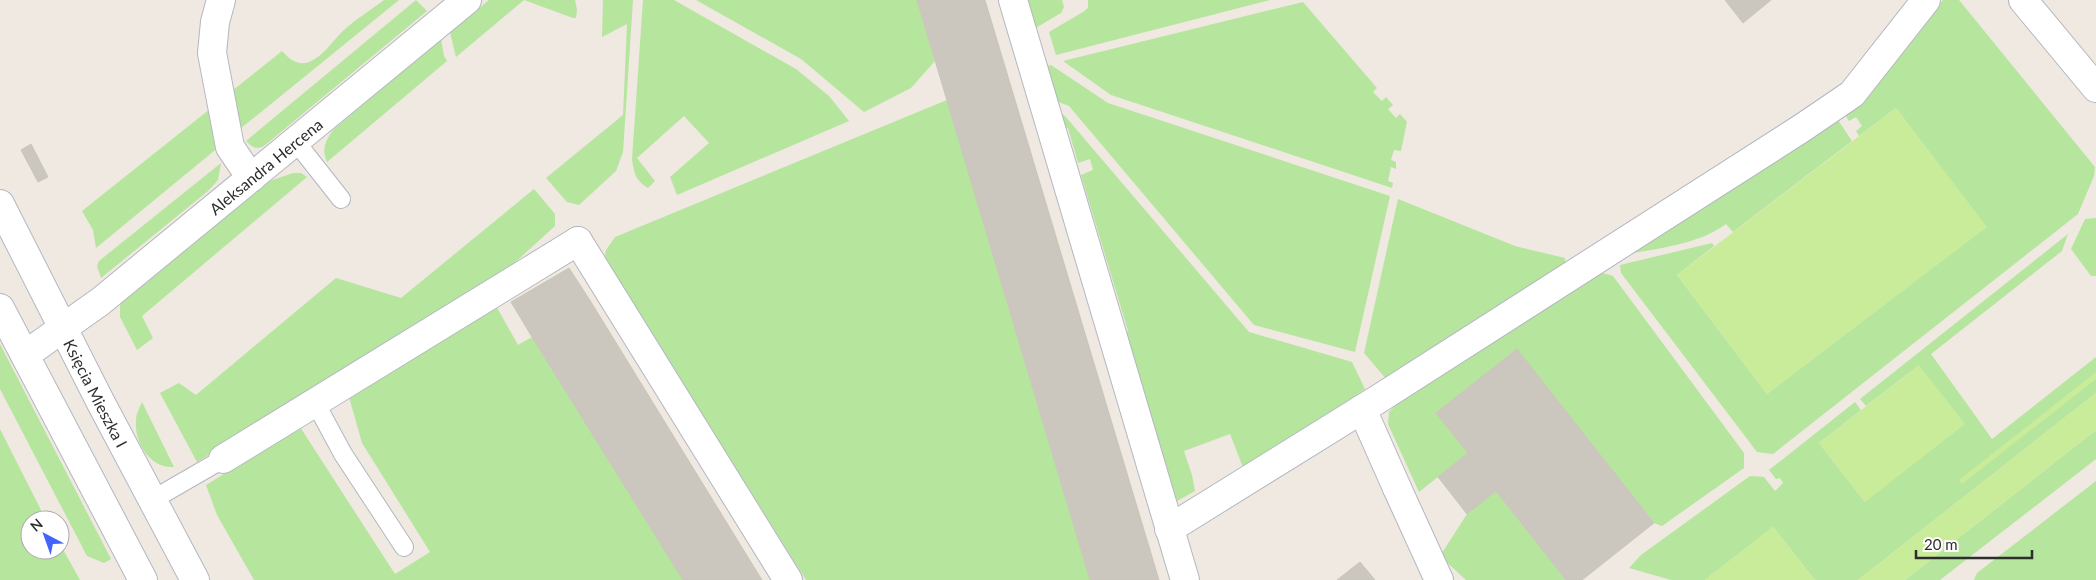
<svg xmlns="http://www.w3.org/2000/svg" width="2096" height="580" font-family="Lato,sans-serif">
<style>
.green{fill:#b6e59e}
.pitch{fill:#c9ec9a}
.building{fill:#cbc7bf;stroke:#cbc5ba}
.lines{fill:none;stroke-linecap:round;stroke-linejoin:round}
.service-casing{stroke:#b4b7c1;stroke-width:20}
.pedestrian-casing{stroke:#b4b7c1;stroke-width:30}
.minor-casing{stroke:#b4b7c1;stroke-width:30}
.tertiary-casing{stroke:#b4b7c1;stroke-width:30}
.service{stroke:#fff;stroke-width:18}
.pedestrian{stroke:#fff;stroke-width:28}
.minor{stroke:#fff;stroke-width:28}
.tertiary{stroke:#fff;stroke-width:28}
.labels{text-anchor:middle;dominant-baseline:central;stroke-width:4.5;stroke-linejoin:round;paint-order:stroke}
.street-label{font-size:16px;fill:#2e2e2e;stroke:#fff}
</style>
<rect width="100%" height="100%" fill="#efe9e1"/>
<g class="green">
<path d="M384,0h15l-159,129 -8,-38 50,-40c7,8 16,15 27,11 14,-5 24,-22 35,-32 12,-11 27,-20 40,-30z"/>
<path d="M416,0l11,11 -163,135c-8,4 -12,1 -18,-5z"/>
<path d="M489,0h86l2,10 -1,8h-3l-49,-18 -68,57 -6,-25z"/>
<path d="M603,0h30l-10,152 -7,19 -37,34 -12,-3 -21,-24 77,-63 4,-91 -25,13z"/>
<path d="M643,0h31l122,69 33,27 20,25 -172,74 -7,-18 39,-34 -25,-27 -47,42 18,23 -7,7c-13,-8 -14,-15 -16,-29z"/>
<path d="M696,0h221l18,61 -24,27 -47,24 -63,-53z"/>
<path d="M1025,0h37l2,7 -3,6 -27,16z"/>
<path d="M1088,0h182l-214,55 -7,-23 34,-20 5,-4z"/>
<path d="M1943,0h16l136,167 -1,9 -16,38 -305,240 -16,-2 -136,-179 -1,-8 92,-22 2,3 -37,29 90,119 219,-167 -90,-119 -37,28 -3,-5 6,-5 -6,-9 -7,4 -6,-9 30,-23z"/>
<path d="M1303,2l74,86 -4,4 9,9 4,-4 7,8 -5,4 8,9 4,-4 7,8 -6,29 -7,-1 -3,10 5,2v7l-5,-2 -3,14 5,2 -1,5 -281,-93 -48,-34z"/>
<path d="M441,39l3,17 3,5 -120,101c-6,-13 -1,-22 6,-32z"/>
<path d="M1051,65l57,38 282,93 -35,156 -101,-27 -185,-219 -13,-5 -10,-35z"/>
<path d="M947,100l143,480h-284l-202,-322 2,-8 9,-13z"/>
<path d="M210,109l10,37 -124,102 -3,-18 -11,-19z"/>
<path d="M1059,112l6,4 184,216 103,30 13,27 -121,81 -14,-36 -46,17 8,24 3,16 -18,10 -52,-168 3,-2 -47,-156 12,-5 -3,-11 -12,4 -10,-35 -4,1z"/>
<path d="M1836,117l16,24 -119,91 -7,-8c-28,21 -69,24 -102,31z"/>
<path d="M221,163l-3,17 -10,11 -107,87 -4,-12 2,-5z"/>
<path d="M293,173h8l6,4 -165,139 11,22 -16,12 -17,-33v-13l150,-123z"/>
<path d="M534,189l21,25v12l-45,41 -313,195 -37,-69 19,-10 17,12 140,-117 65,20z"/>
<path d="M1398,199l117,47 50,12v9l-178,113 -23,-27z"/>
<path d="M2096,218v58h-5l-20,-27 14,-30z"/>
<path d="M2068,234l-6,17 -131,103 61,85 104,-82v36l-238,187h-43l-42,-53 -68,53h-34l-42,-12 12,-13 109,-79 14,1 11,14 8,-8 -3,-5 -4,1 -7,-9 86,-68 6,8 -42,33 46,59 54,-137 -53,41 -6,-7z"/>
<path d="M1596,271l17,5 131,177v15l-82,58 -8,-3 -137,-174 -81,64 32,40 -49,39 -31,-68 1,-12 22,-22z"/>
<path d="M496,306l22,39 14,-8 151,243h-429l-37,-65 -11,-30 94,-58 95,147 35,-22 -68,-109 -13,-46z"/>
<path d="M0,344l111,215 -7,4 -17,-7 -87,-167z"/>
<path d="M142,402l32,65c-23,2 -40,-24 -38,-46 0,-7 3,-12 6,-19z"/>
<path d="M0,429l46,91h-16v30h30v-6l20,36h-80z"/>
<path d="M2096,430v29l-156,121h-35z"/>
<path d="M2096,481v99h-122l3,-7z"/>
<path d="M1496,491l70,89h-100l-26,-24 27,-42z"/>
</g>
<g class="pitch">
<path d="M1896,108l91,119 -220,167 -90,-119z"/>
<path d="M1919,365l46,59 -100,78 -46,-59z"/>
<path d="M2096,372v7l-134,105 -3,-4z"/>
<path d="M2096,393v37l-191,150h-47z"/>
<path d="M1773,527l42,53h-110z"/>
</g>
<g class="building">
<path d="M917,0h68l174,580h-69z"/>
<path d="M1725,0h46l-28,23z"/>
<path d="M31,144l17,33 -10,5 -17,-32z"/>
<path d="M569,268l22,34 171,278h-79l-151,-243 -21,-35z"/>
<path d="M1517,349l137,174 -72,57h-16l-70,-89 -29,23 -29,-37 30,-24 -32,-40z"/>
<path d="M1360,562l15,18h-38z"/>
</g>
<g class="lines">
<defs>
<g id="service">
<path d="M296,142l45,57"/>
<path d="M315,402l28,52 61,93"/>
<path d="M152,500l71,-41"/>
</g>
<g id="pedestrian">
<path d="M1013,0l172,580"/>
<path d="M578,241l210,339"/>
<path d="M1362,409l35,79"/>
<path d="M1169,529l211,-131 422,-270 50,-34 74,-94"/>
</g>
<g id="minor">
<path d="M221,0l-6,22 -3,31 18,94 21,31"/>
<path d="M2023,0l73,88"/>
<path id="s1" d="M25,355l76,-54 366,-301"/>
<path d="M223,459l355,-218"/>
<path d="M1397,488l42,92"/>
</g>
<g id="tertiary">
<path id="s2" d="M0,204l101,199 94,177"/>
<path d="M0,308l143,272"/>
</g>
</defs>
<use href="#service" class="service-casing"/>
<use href="#pedestrian" class="pedestrian-casing"/>
<use href="#minor" class="minor-casing"/>
<use href="#tertiary" class="tertiary-casing"/>
<use href="#service" class="service"/>
<use href="#pedestrian" class="pedestrian"/>
<use href="#minor" class="minor"/>
<use href="#tertiary" class="tertiary"/>
</g>
<g class="labels">
<g class="street-label">
<text stroke="none"><textPath href="#s1" startOffset="306">Aleksandra Hercena</textPath></text>
<text stroke="none"><textPath href="#s2" startOffset="212">Księcia Mieszka I</textPath></text>
</g>
</g>
<g transform="translate(45 535) rotate(319)"><circle r="24" fill="#ffffff" stroke="#ababab"/>
<path d="M0-4L9 19L0 12L-9 19Z" fill="#4264fb"/>
<text y="-8" font-size="14" font-weight="bold" text-anchor="middle" fill="#2e2e2e">N</text>
</g>
<path d="M1916 550v8h116v-8" fill="none" stroke="#2e2e2e" stroke-width="2.5"/>
<text x="1924" y="550" font-size="15" fill="#2e2e2e" stroke="#ffffff" stroke-width="4" paint-order="stroke">20 m</text>
</svg>
